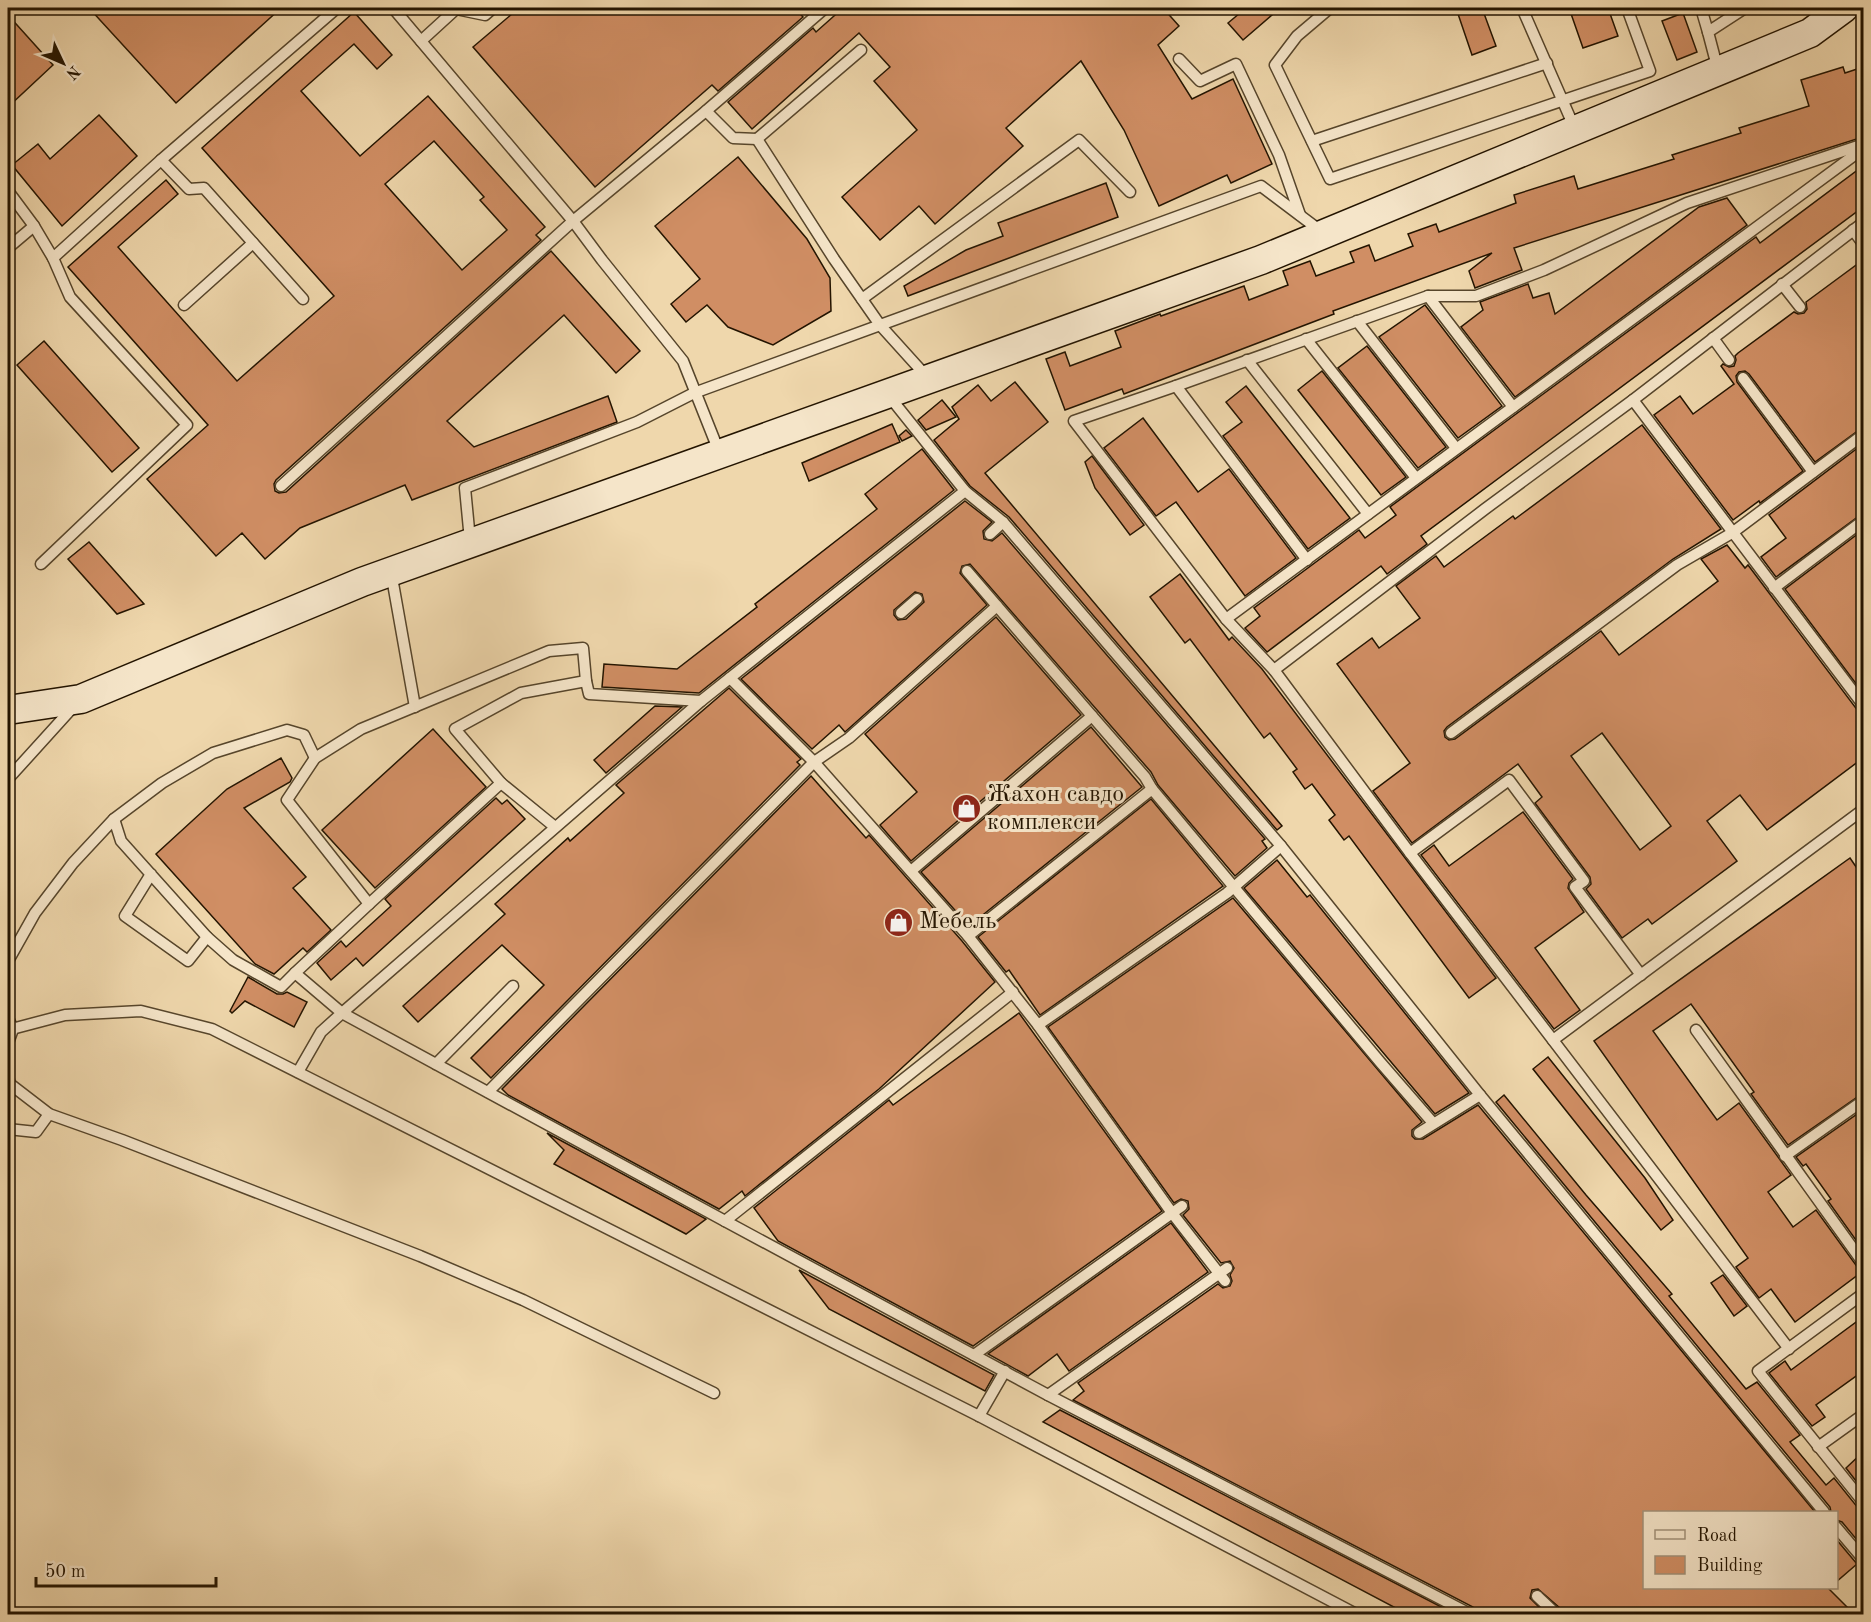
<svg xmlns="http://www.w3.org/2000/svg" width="1871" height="1622" font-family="'Old Standard TT',serif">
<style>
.building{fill:#d08e64;stroke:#231400;stroke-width:1.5;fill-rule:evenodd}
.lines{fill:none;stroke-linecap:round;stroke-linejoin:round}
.lane-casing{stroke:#56452b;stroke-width:13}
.secondary-casing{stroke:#231400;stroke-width:31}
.lane{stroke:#f5e5c9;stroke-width:10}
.secondary{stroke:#f5e5c9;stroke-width:28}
.labels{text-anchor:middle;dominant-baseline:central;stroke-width:6;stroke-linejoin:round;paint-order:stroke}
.poi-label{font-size:24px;fill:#231400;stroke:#f5e5c9;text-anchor:start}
</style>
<rect width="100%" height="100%" fill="#efd7ac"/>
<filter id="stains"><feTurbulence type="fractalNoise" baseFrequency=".00333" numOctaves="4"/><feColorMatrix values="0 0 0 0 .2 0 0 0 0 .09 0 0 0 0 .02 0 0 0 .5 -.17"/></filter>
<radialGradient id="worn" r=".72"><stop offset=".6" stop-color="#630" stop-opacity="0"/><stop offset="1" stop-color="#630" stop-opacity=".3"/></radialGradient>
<g class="building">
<path d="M89,8h192l-105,95z"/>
<path d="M519,8h276l8,9 -85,74 -6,-6 -117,102 -122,-140z"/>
<path d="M843,8h320l16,18 -21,19 34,54 41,-20 39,85 -41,19 -4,-8 -68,31 -35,-76 -43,-69 -75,67 17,18 -88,78 -16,-18 -39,34 -38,-43 75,-67 -43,-49 16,-14 -31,-34 -107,96 -24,-27 85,-74 3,4z"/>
<path d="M1246,8h34l-37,32 -15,-17z"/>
<path d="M1456,8h26l14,38 -24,9z"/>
<path d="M1569,8h39l10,28 -35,12z"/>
<path d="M354,12l38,43 -15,14 -23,-25 -53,47 59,65 68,-60 117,131 -9,8 5,5 -265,240 -2,4 1,7 4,2 7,-1 265,-241 89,100 -24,22 -52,-58 -117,106 27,26 134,-51 9,26 -205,78 -7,-15 -105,43 -35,31 -23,-26 -26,23 -69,-77 61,-54 -140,-158 98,-87 12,14 -60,53 119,134 97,-85 -132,-148zM434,141l50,56 -4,3 27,30 -45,40 -77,-86z"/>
<path d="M1683,13l14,39 -20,8 -15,-39z"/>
<path d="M8,15l45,50 -45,42z"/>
<path d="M1843,67l2,6 18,-6v70l-349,111 8,22 -47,18 -6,-17 23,-18 -159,58 1,3 -210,80 -2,-5 -57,21 -19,-51 19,-7 5,14 51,-19 -6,-16 45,-17 1,2 83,-30 5,14 39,-15 -5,-14 27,-10 6,15 38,-14 -4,-10 19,-7 6,16 38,-15 -5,-12 28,-10 3,8 77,-29 -2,-8 60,-19 4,13 96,-30 -2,-4 69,-22 -2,-5 70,-22 -8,-26z"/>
<path d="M99,115l38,41 -75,70 -50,-61 26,-21 12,15z"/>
<path d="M738,157l69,82 23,39 1,33 -58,34 -45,-18 -21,-22 -21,17 -15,-18 29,-25 -45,-53z"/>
<path d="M1863,166v41l-442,329 6,8 -40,30 -6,-8 -114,86 -22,-24 15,-12 -6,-8 105,-78 6,8 31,-23 -6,-8 366,-270 4,6z"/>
<path d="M1106,183l12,34 -210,79 -4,-10 62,-36 37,-14 -5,-13z"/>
<path d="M1727,198l20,27 -232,172 -54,-70 22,-17 -3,-8 48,-18 5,14 16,-5 6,21 144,-107z"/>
<path d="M1863,260v167l-48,35 -66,-88 -4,-3 -6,1 -3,4 1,6 66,89 -43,32 -1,-2 -26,19 -79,-105 26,-19 13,18 41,-30 -13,-18 2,-2 6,3 5,-1 2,-6 -1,-4 3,-3 56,-41 4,2 6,-1 3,-4 -1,-7z"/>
<path d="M1425,305l77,101 -44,32 -79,-101z"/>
<path d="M44,341l95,107 -27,24 -95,-107z"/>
<path d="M1367,346l79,101 -28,21 -80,-100z"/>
<path d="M1322,371l84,106 -25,18 -83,-105z"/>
<path d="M1015,382l33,40 -63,51 297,353 -5,4 -268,-313 -39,-31 -36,-46 25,-21 -7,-12 26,-22 13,16z"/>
<path d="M1246,386l104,132 -42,31 -85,-113 19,-14 -16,-20z"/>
<path d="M942,400l14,17 -30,13 -8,-10z"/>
<path d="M1143,418l55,74 31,-23 67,89 -51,38 -69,-94 -20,14 -52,-68z"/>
<path d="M892,424l8,18 -91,39 -7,-18z"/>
<path d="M1642,425l79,104 -48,30 -226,168 -3,4 1,6 4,3 6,-1 146,-108 18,24 99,-74 -17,-22 26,-14 18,23 3,-3 110,146 5,2v45l-96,72 -27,-35 -33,26 30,40 -85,63 -4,-5 -26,19 -36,-49 5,-5 -1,-7 -55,-74 7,-6 -24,-33 -106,79 -39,-52 37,-28 -73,-99 35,-26 7,10 41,-30 -24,-32 40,-30 8,11 69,-51 2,3zM1602,733l69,93 -31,24 -69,-94z"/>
<path d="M906,430l6,6 -10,5 -3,-5z"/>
<path d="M1863,444v69l-87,64 -15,-20 25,-19 -17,-23z"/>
<path d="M922,449l32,41 -255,203 -97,-6 2,-23 73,5 80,-62 -2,-3 122,-95 -12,-15z"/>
<path d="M1092,456l52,69 -14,10 -35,-47 -10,-26z"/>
<path d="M965,501l27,21 -9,9 1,8 8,2 10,-8 263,306 -3,2 5,7 -32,28 -77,-91 -7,-13 -181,-208 -8,2 -2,7 27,32 -142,127 -6,-7 -27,24 -71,-70zM915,592l7,2 2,8 -18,17 -8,1 -4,-5v-5z"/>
<path d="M1863,530v163l-78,-104z"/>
<path d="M89,542l55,62 -27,10 -49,-55z"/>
<path d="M1180,574l49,66 3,-3 30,32 234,309 -27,20 -120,-162 -5,4 -15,-20 6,-5 -23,-31 -7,5 -12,-17 4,-3 -27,-36 -6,5 -74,-99 -5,4 -35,-46z"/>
<path d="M996,617l85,98 -170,146 -31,-36 37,-33 -52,-58z"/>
<path d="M729,688l72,71 -4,3 3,3 -309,313 -20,-20 73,-73 -42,-40 -84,77 -15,-16 102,-92 -10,-10 73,-66 2,3 54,-48 -8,-8z"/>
<path d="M655,706l27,1 -76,66 -12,-13z"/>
<path d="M1091,727l51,60 -173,139 -48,-54z"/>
<path d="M433,729l53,58 -111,101 -53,-58z"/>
<path d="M281,758l11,20 -2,4 -46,26 62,69 -13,11 38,42 -24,22 -4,-4 -29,26 -19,-10 -99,-110 71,-65z"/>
<path d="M811,776l55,62 3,-3 93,106 33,41 -116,107 -134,107 -3,-5 -23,18 -211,-114 -6,-6z"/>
<path d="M496,798l6,6 5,-4 18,19 -162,147 -7,-8 -25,22 -14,-17 24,-22 5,6 45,-41 -6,-7z"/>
<path d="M1151,799l72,87 -183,129 -31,-45 -3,2 -28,-35z"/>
<path d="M1523,812l50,67 -4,4 -1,5 16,24 -49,36 45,62 -26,19 -133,-174 13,-10 15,21z"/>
<path d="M1850,858l13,19v216l-75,52 -37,-51 3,-2 -63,-88 -38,27 64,89 22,-17 52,72 -23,17 25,35 23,-17 42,58 5,3 -68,51 -24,-33 -12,9 -23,-31 12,-9 -154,-217z"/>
<path d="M1277,860l30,37 3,-2 159,198 -34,21 -191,-226z"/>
<path d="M1233,898l189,224 -10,8v6l3,3h8l55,-34 337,407h-171v75h183l27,27h-291l-2,-5 -23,-20 -6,1 -2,8 16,16h-69l-4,-7 -400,-207 11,-9 -6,-8 140,-99 5,4 7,-2 2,-5 -2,-6 4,-7 -4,-7 -9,2 -38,-48 6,-6 -1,-8 -7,-2 -7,4 -126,-176z"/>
<path d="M248,977l29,17h6l4,-2 20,10 -13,25 -49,-26 -13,12 -2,-2z"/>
<path d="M1019,1013l143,198 -189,135 -195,-105 -24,-33 135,-108 4,5z"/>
<path d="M1548,1057l97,121 28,42 -12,10 -128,-161z"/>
<path d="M1504,1095l82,100 86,99 -3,2 77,93 11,-7 43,53 -10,7 36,43 8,-7 24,30 5,2v24l-6,6 -15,-18 -6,-2v-8h-5l-1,-5 -334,-405z"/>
<path d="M1863,1110v140l-35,-49 3,-2 -25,-35 -3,2 -7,-9z"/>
<path d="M547,1133l159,86 -20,15 -132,-70 10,-14z"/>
<path d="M1171,1223l37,49 -139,99 -12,-17 -29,22 -40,-22z"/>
<path d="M799,1270l195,105 -9,16 -156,-82z"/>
<path d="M1723,1275l24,31 -13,10 -23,-33z"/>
<path d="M1863,1317v54l-47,34 9,12 -13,9 -43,-53 16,-12 6,9z"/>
<path d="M1060,1410l395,204h-48l-364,-192z"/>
<path d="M1863,1452v38l-17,-22z"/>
<path d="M1836,1539l21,25 -21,18z"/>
</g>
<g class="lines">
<defs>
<g id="lane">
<path d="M393,8l180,213 29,39 81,101 37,93"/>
<path d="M1330,8l-33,28 -22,29 55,114 320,-108 -23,-63"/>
<path d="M1522,8l53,121"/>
<path d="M1701,8l7,24"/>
<path d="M421,41l35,-32 29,6 8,-7"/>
<path d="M861,50l-104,89 77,120 46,66 47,52"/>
<path d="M1179,59l21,22 36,-17 43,91 21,60"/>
<path d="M1718,70l-10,-38 37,-24"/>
<path d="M706,111l27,27 24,1"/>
<path d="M1312,141l235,-78"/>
<path d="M161,160l28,29 15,-1 99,111"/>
<path d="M8,191l26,35 19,32"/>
<path d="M1853,230l11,15"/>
<path d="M8,248l26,-22"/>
<path d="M1782,284l18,23"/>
<path d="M1428,296l85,111"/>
<path d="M862,299l217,-159 51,52"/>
<path d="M184,305l69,-62"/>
<path d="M1357,321l99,127"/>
<path d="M1713,338l16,22"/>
<path d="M1306,339l110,139"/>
<path d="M1247,360l121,154"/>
<path d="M1743,378l70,94"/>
<path d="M1176,386l131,174"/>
<path d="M889,396l76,95 38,31 278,324 199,249 344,417"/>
<path d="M1633,400l231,306"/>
<path d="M281,486l292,-265 133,-110 119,-103"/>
<path d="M965,491l-264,210 -359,312 383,208 288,-229"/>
<path d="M990,534l13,-12"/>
<path d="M470,540l-5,-52 172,-66 57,-29 567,-207 61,46"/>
<path d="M41,564l146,-139 -117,-128 -17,-39 108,-98 176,-152"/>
<path d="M967,571l30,35"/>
<path d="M391,572l24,135"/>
<path d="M1774,588l90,-68"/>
<path d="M901,613l16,-14"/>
<path d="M1226,619l638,-471"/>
<path d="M1274,670l211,-161 148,-109 231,-178"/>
<path d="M730,678l84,84 154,174 70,89 134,188 53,68"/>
<path d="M1092,716l53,61 7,12"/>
<path d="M1451,733l226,-168 55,-32 132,-99"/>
<path d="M8,779l67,-74"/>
<path d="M501,783l54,44"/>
<path d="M114,819l7,22 86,96 -19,24 -63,-45 26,-42"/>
<path d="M1410,853l99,-73 75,101 -9,6 66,88"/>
<path d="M369,904l132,-121 -46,-54 66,-36 65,-12"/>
<path d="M968,936l184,-147 228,273 53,61"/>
<path d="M207,937l26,23 48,27 14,-14"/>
<path d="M8,961l27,-48 38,-50 41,-44 48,-36 51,-30 74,-23 17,5 11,23"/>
<path d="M8,1018l5,11 -5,14"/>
<path d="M1038,1025l189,-132 54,-47"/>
<path d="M8,1030l57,-15 76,-4 71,18 767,387 377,198"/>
<path d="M1696,1030l168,234"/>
<path d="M1553,1040l311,-231"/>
<path d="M436,1064l77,-78"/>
<path d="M298,1072l23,-40 21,-19 -47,-40 74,-69 -82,-104 28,-42 46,-29 188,-78 34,-3 3,33 3,13 112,7"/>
<path d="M8,1077l2,7 39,30 73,26 298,116 103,44 191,93"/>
<path d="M488,1092l326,-330 35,-24 148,-132 95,110 -181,155"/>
<path d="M8,1129l28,3 13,-18"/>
<path d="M1419,1133l61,-38"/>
<path d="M1785,1156l79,-56"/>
<path d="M725,1221l323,174 422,219"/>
<path d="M1864,1293l-106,78 106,132"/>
<path d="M1789,1349l-379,-496 -136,-183 -48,-51 -152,-198 102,-35 252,-90h48l68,-26 143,-67 177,-59"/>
<path d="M974,1355l208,-149"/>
<path d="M1048,1395l179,-127"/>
<path d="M979,1416l26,-45"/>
<path d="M1818,1447l46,-33"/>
<path d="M1836,1527l28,33"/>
<path d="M1537,1596l19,18"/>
</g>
<path id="secondary" d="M8,710l73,-11 281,-117 899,-322 549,-227 34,-25"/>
</defs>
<use href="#lane" class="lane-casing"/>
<use href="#secondary" class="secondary-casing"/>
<use href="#lane" class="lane"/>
<use href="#secondary" class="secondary"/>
</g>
<defs>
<symbol id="shop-disc" viewBox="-11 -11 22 22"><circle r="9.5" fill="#8f2418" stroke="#f5e5c9"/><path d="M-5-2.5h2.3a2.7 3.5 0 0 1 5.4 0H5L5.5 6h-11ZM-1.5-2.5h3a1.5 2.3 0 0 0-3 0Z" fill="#fff"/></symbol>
</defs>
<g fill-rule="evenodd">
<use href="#shop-disc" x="950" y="792" width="33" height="33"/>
<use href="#shop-disc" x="882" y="906" width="33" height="33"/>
</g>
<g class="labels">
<g class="poi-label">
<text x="987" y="795">Жахон савдо<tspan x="987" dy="28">комплекси</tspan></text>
<text x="919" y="922">Мебель</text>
</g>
</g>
<rect width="1871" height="1622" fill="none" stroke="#efd7ac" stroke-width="30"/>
<rect x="9" y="9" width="1853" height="1604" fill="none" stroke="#231400" stroke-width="3"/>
<rect x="15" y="15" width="1841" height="1592" fill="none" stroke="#231400" stroke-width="1.5"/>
<rect x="1643" y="1511" width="195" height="78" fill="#f5e5c9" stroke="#a19179" stroke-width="1.5"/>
<rect x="1655" y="1530" width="30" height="9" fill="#f5e5c9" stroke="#a19179" stroke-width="1.5"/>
<text x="1697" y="1541" font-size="18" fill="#231400">Road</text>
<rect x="1655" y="1556" width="30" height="18" fill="#d08e64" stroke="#a19179" stroke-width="1.5"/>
<text x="1697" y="1571" font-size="18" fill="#231400">Building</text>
<g transform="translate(63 63) rotate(134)" stroke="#f5e5c9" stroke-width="4.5" paint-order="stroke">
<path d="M0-4.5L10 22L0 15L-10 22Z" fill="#231400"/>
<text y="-9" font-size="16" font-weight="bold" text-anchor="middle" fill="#231400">N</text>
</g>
<path d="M36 1577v9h180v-9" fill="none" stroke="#231400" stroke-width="3"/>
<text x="45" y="1577" font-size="18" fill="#231400" stroke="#f5e5c9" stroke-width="4.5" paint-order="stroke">50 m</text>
<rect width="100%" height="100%" filter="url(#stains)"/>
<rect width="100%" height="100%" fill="url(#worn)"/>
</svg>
